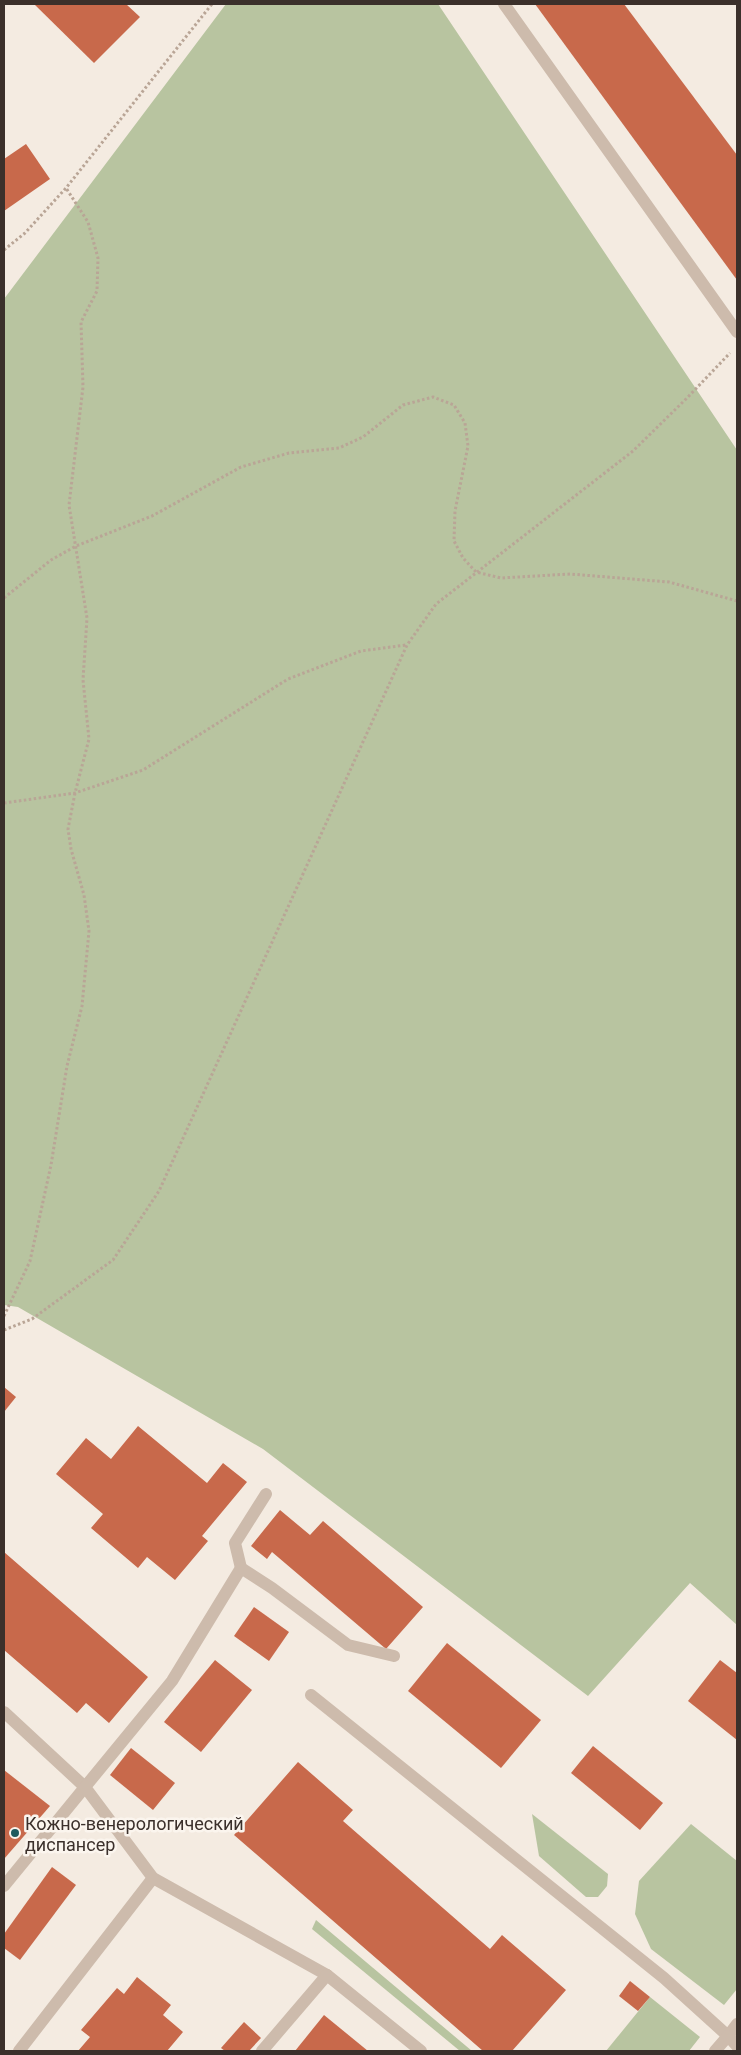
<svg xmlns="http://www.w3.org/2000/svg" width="741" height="2055" font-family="Roboto,sans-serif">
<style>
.green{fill:#b8c4a0}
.building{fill:#c8694b}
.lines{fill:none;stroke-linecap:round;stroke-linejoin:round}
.path{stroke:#b9a596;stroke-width:3;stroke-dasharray:2.5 2.5;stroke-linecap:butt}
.lane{stroke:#cdbbac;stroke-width:12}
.street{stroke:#cdbbac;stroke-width:12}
.poi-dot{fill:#1f5a5e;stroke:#fbf5ee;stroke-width:2}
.labels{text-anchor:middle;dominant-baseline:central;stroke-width:5;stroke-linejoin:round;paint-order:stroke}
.poi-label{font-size:18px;fill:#3b302b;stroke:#fbf5ee;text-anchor:start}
</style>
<rect width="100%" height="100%" fill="#f4ebe1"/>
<g class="green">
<path d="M226,4h212l299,446v1175l-47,-42 -102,113 -325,-247 -245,-142 -14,-2v-1006z"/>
<path d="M532,1814l76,60 -1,12 -9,11h-12l-47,-41z"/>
<path d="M691,1824l46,37v128l-13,16 -73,-56 -16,-35 4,-33z"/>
<path d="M316,1920l156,131h-12l-148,-122z"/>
<path d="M650,1997l50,40 -11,14h-83z"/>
</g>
<g class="building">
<path d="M34,4h92l14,13 -46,46z"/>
<path d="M535,4h89l113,151v125z"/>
<path d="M26,144l24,35 -46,32v-52z"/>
<path d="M4,1387l12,10 -12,15z"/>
<path d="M138,1426l69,57 16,-20 24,19 -45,54 6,5 -33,39 -28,-23 -9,11 -47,-40 12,-14 -47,-40 30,-36 25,21z"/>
<path d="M280,1510l30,25 13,-14 100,86 -37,42 -114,-97 -5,7 -16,-13z"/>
<path d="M4,1552l144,125 -39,46 -23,-20 -9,10 -73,-63z"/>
<path d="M254,1607l35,25 -20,29 -35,-25z"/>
<path d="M447,1643l94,77 -40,48 -93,-77z"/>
<path d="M215,1660l37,30 -51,62 -37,-30z"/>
<path d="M720,1660l17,13v67l-49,-39z"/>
<path d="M593,1746l70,57 -23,27 -69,-57z"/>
<path d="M131,1748l44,35 -22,27 -43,-35z"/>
<path d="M298,1762l55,48 -10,11 147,128 12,-14 64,55 -54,61h-29l-249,-216z"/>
<path d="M4,1770l46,36 -46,53z"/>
<path d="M52,1867l24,18 -56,75 -16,-12v-14z"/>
<path d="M137,1977l34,28 -8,10 20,17 -16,19h-89l12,-14 -9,-7 36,-42 7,6z"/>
<path d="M630,1981l20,16 -12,14 -19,-15z"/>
<path d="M324,2015l44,36h-73z"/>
<path d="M244,2022l17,16 -12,13h-24l-4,-3z"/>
</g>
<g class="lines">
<g class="path">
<path d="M4,250l21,-17 41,-45 146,-184"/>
<path d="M4,598l47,-38 25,-14 76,-30 89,-49 48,-14 50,-5 24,-11 40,-32 30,-8 21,8 11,18 3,23 -13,65 -1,30 9,17 13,14 25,6 69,-4 99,8 68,19"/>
<path d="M4,803l71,-10 68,-23 145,-91 73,-28 45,-6"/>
<path d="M4,1316l26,-55 21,-96 16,-99 15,-60 7,-75 -5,-36 -13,-46 -3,-20 7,-36 14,-54 -6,-59 4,-62 -18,-113 14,-118 -2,-65 16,-31 1,-33 -10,-36 -22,-34"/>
<path d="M4,1330l28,-11 81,-59 46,-69 248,-546 29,-41 197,-153 54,-53 43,-45"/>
</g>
<g class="lane">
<path d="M504,4l233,328"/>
<path d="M241,1568l-6,-25 31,-49"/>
<path d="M311,1695l353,283 64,58 9,-12"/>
<path d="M4,1712l81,75 -81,99"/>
<path d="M327,1975l-174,-97 -68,-91 87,-106 69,-113 31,20 76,57 46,11"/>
<path d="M19,2051l134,-173"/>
<path d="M262,2051l65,-76 94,76"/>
</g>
<path class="street" d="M715,2051l13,-15 9,10"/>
</g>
<circle class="poi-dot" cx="15" cy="1833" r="5"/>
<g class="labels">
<g class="poi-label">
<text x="25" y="1823">Кожно-венерологический<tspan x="25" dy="21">диспансер</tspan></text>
</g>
</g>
<rect width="741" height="2055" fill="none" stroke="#3b302b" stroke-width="10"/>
</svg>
